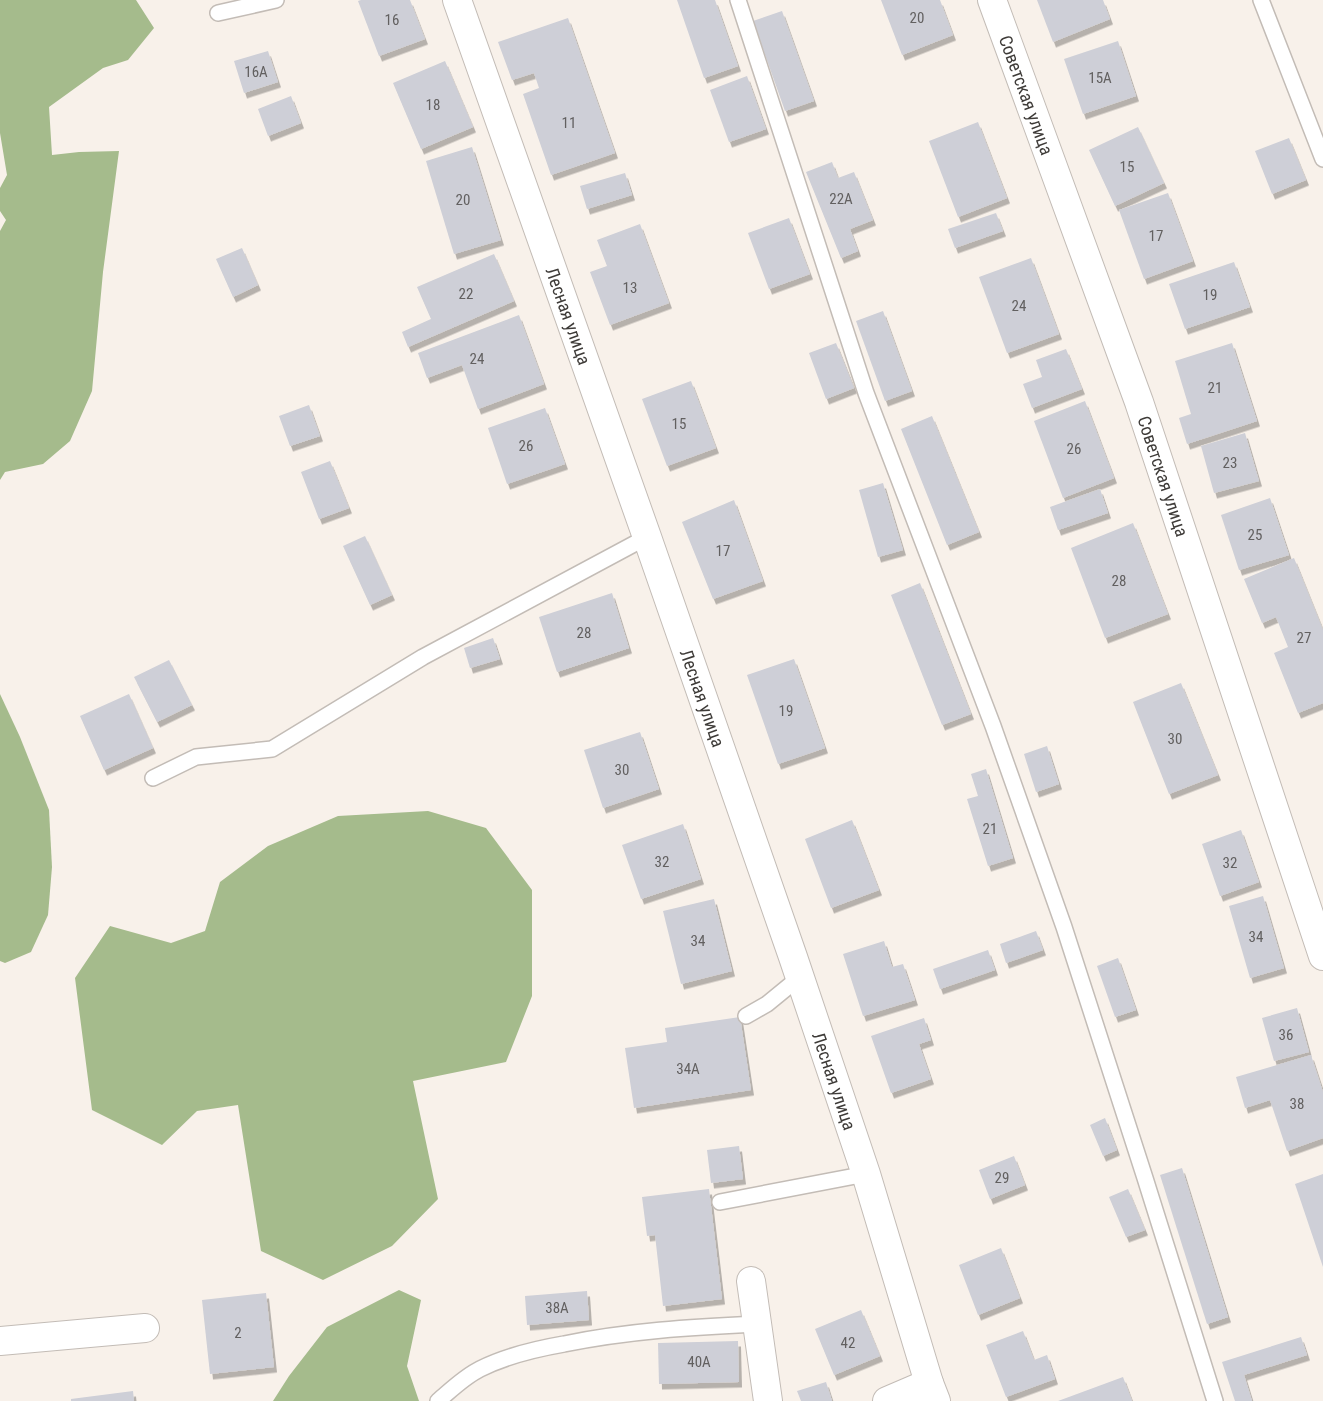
<svg xmlns="http://www.w3.org/2000/svg" width="1323" height="1401" font-family="'Roboto Condensed',sans-serif">
<style>
.forest{fill:#a5bb8c}
.building{fill:#cecfd7;filter:url(#shadow)}
.lines{fill:none;stroke-linecap:round;stroke-linejoin:round}
.lane-casing{stroke:#c3bcb6;stroke-width:18}
.street-casing{stroke:#c3bcb6;stroke-width:30}
.lane{stroke:#fff;stroke-width:15}
.street{stroke:#fff;stroke-width:28}
.labels{text-anchor:middle;dominant-baseline:central;stroke-width:4;stroke-linejoin:round;paint-order:stroke}
.number-label{font-size:15px;fill:#626060}
.street-label{font-size:18px;fill:#3e3b38;stroke:#fff}
</style>
<defs>
<filter id="shadow"><feDropShadow dx="3" dy="5.5" stdDeviation="0" flood-color="#0004"/></filter>
</defs>
<rect width="100%" height="100%" fill="#f8f1ea"/>
<g class="forest">
<path d="M0,0h136l18,28 -26,32 -25,8 -54,39 3,48 27,-3 40,-1 -16,121 -11,119 -22,50 -27,23 -38,8 -5,8v-249l6,-11 -6,-9v-23l7,-13 -7,-42z"/>
<path d="M0,694l20,43 29,73 3,57 -4,48 -17,37 -26,11 -5,-2z"/>
<path d="M428,811l58,17 46,62v106l-26,66 -93,19 25,118 -46,47 -69,34 -62,-29 -23,-146 -41,6 -35,34 -70,-35 -17,-132 35,-52 61,17 34,-12 15,-49 48,-36 70,-30z"/>
<path d="M399,1290l22,10 -14,66 12,35h-146l16,-25 38,-49z"/>
</g>
<g class="building">
<path d="M361,0h49l15,39 -46,17 -21,-55z"/>
<path d="M677,0h38l23,66 -34,12z"/>
<path d="M881,0h59l13,35 -51,20z"/>
<path d="M1037,0h66l7,19 -57,23z"/>
<path d="M782,11l32,90 -29,10 -32,-90z"/>
<path d="M568,18l47,135 -64,22 -28,-81 16,-6 -5,-15 -22,7 -14,-38z"/>
<path d="M1118,41l18,55 -53,18 -19,-55z"/>
<path d="M268,51l10,31 -34,11 -10,-32z"/>
<path d="M445,61l28,66 -52,22 -28,-66z"/>
<path d="M747,76l19,53 -37,13 -19,-52z"/>
<path d="M291,96l10,27 -33,13 -10,-27z"/>
<path d="M978,122l29,76 -49,19 -29,-76z"/>
<path d="M1138,127l26,56 -49,23 -26,-56z"/>
<path d="M1289,138l17,42 -34,14 -17,-43z"/>
<path d="M472,147l29,93 -47,14 -28,-93z"/>
<path d="M832,162l6,16 16,-6 19,48 -23,9 8,22 -17,7 -35,-86z"/>
<path d="M625,173l7,22 -45,14 -7,-23z"/>
<path d="M1168,193l25,68 -49,18 -25,-69z"/>
<path d="M996,213l7,18 -48,17 -7,-19z"/>
<path d="M789,218l21,56 -41,15 -21,-56z"/>
<path d="M640,224l29,79 -59,22 -20,-53 17,-6 -10,-26z"/>
<path d="M242,248l16,37 -25,12 -17,-38z"/>
<path d="M494,254l20,47 -106,46 -6,-15 29,-13 -14,-32z"/>
<path d="M1031,258l28,76 -52,19 -28,-76z"/>
<path d="M1234,262l16,45 -65,22 -16,-45z"/>
<path d="M883,311l29,80 -27,10 -29,-80z"/>
<path d="M519,315l25,69 -66,25 -16,-44 -35,13 -9,-25z"/>
<path d="M836,343l18,45 -28,11 -17,-46z"/>
<path d="M1232,343l25,78 -70,23 -8,-26 12,-4 -16,-53z"/>
<path d="M1066,349l16,40 -50,19 -9,-24 19,-7 -6,-17z"/>
<path d="M691,381l25,67 -49,18 -25,-67z"/>
<path d="M1085,401l29,77 -51,20 -29,-77z"/>
<path d="M309,405l11,31 -30,10 -11,-30z"/>
<path d="M545,408l20,56 -58,20 -19,-56z"/>
<path d="M932,416l47,116 -32,13 -46,-116z"/>
<path d="M1245,433l14,48 -45,12 -13,-47z"/>
<path d="M330,461l19,47 -30,11 -18,-47z"/>
<path d="M883,483l20,67 -25,7 -19,-67z"/>
<path d="M1100,489l8,24 -50,17 -8,-23z"/>
<path d="M1270,498l19,57 -50,15 -18,-55z"/>
<path d="M734,500l29,81 -50,18 -31,-77z"/>
<path d="M1133,523l35,91 -63,24 -34,-90z"/>
<path d="M365,536l27,59 -22,10 -27,-59z"/>
<path d="M1294,558l29,72v73l-25,10 -24,-60 14,-6 -12,-30 -14,6 -18,-44z"/>
<path d="M920,583l51,131 -29,11 -51,-130z"/>
<path d="M612,593l17,55 -72,24 -18,-55z"/>
<path d="M493,638l7,21 -30,9 -6,-20z"/>
<path d="M794,659l31,89 -47,16 -31,-89z"/>
<path d="M169,660l23,45 -35,17 -23,-45z"/>
<path d="M1181,683l37,92 -49,19 -36,-92z"/>
<path d="M129,694l24,54 -49,22 -24,-54z"/>
<path d="M640,732l19,57 -56,19 -19,-58z"/>
<path d="M1047,746l12,38 -23,8 -12,-38z"/>
<path d="M986,769l27,89 -25,8 -21,-67 11,-3 -7,-22z"/>
<path d="M852,820l27,70 -48,18 -26,-69z"/>
<path d="M683,824l18,55 -60,20 -19,-54z"/>
<path d="M1241,830l18,52 -39,14 -18,-52z"/>
<path d="M1263,896l21,72 -34,10 -21,-72z"/>
<path d="M714,899l18,72 -51,13 -18,-73z"/>
<path d="M1036,931l7,19 -37,13 -6,-19z"/>
<path d="M884,941l8,26 11,-3 12,36 -52,16 -20,-62z"/>
<path d="M988,950l7,20 -55,19 -7,-20z"/>
<path d="M1118,958l18,52 -21,7 -18,-51z"/>
<path d="M1297,1008l12,44 -35,9 -12,-43z"/>
<path d="M740,1017l11,73 -117,18 -9,-60 42,-6 -2,-14z"/>
<path d="M924,1018l7,22 -12,4 12,35 -40,14 -20,-57z"/>
<path d="M1311,1055l12,37v46l-36,13 -17,-51 -25,8 -9,-31z"/>
<path d="M1105,1118l12,32 -14,6 -13,-31z"/>
<path d="M739,1146l4,33 -32,4 -4,-33z"/>
<path d="M1014,1156l11,29 -35,14 -11,-29z"/>
<path d="M1182,1168l46,149 -21,7 -47,-149z"/>
<path d="M1323,1174v93l-28,-83z"/>
<path d="M709,1189l13,110 -59,7 -8,-71 -8,1 -5,-39z"/>
<path d="M1128,1189l17,41 -19,7 -17,-40z"/>
<path d="M1001,1248l19,50 -42,17 -19,-50z"/>
<path d="M587,1291l2,29 -62,5 -2,-29z"/>
<path d="M266,1293l8,74 -64,7 -8,-74z"/>
<path d="M861,1310l19,46 -46,19 -19,-46z"/>
<path d="M1023,1331l11,29 13,-5 8,24 -49,18 -20,-52z"/>
<path d="M1301,1337l6,18 -63,20 8,26h-17l-13,-39z"/>
<path d="M738,1341l1,41 -80,2 -1,-41z"/>
<path d="M1123,1377l9,24h-74z"/>
<path d="M826,1382l6,19h-31l-4,-10z"/>
<path d="M133,1391l1,10h-63v-2z"/>
</g>
<g class="lines">
<defs>
<g id="lane">
<path d="M738,0l128,393 127,333 71,201 81,251 70,223"/>
<path d="M1261,0l62,159"/>
<path d="M218,13l58,-13"/>
<path d="M153,778l43,-21 76,-8 151,-92 224,-120"/>
<path d="M746,1016l21,-12 33,-27"/>
<path d="M720,1202l146,-28"/>
<path d="M438,1401c13,-11 26,-24 42,-32 26,-13 55,-20 84,-25 63,-13 128,-17 193,-20"/>
</g>
<g id="street">
<path id="s1" d="M457,0l190,537 146,420 73,217 63,209 7,18"/>
<path id="s2" d="M992,0l147,402 184,554"/>
<path d="M751,1281l17,120"/>
<path d="M0,1341l145,-13"/>
<path d="M887,1401l42,-18"/>
</g>
</defs>
<use href="#lane" class="lane-casing"/>
<use href="#street" class="street-casing"/>
<use href="#lane" class="lane"/>
<use href="#street" class="street"/>
</g>
<g class="labels">
<g class="number-label">
<text x="917" y="18">20</text>
<text x="392" y="20">16</text>
<text x="256" y="72">16А</text>
<text x="1100" y="78">15А</text>
<text x="433" y="105">18</text>
<text x="569" y="123">11</text>
<text x="1127" y="167">15</text>
<text x="841" y="199">22А</text>
<text x="463" y="200">20</text>
<text x="1156" y="236">17</text>
<text x="630" y="288">13</text>
<text x="466" y="294">22</text>
<text x="1210" y="295">19</text>
<text x="1019" y="306">24</text>
<text x="477" y="359">24</text>
<text x="1215" y="388">21</text>
<text x="679" y="424">15</text>
<text x="526" y="446">26</text>
<text x="1074" y="449">26</text>
<text x="1230" y="463">23</text>
<text x="1255" y="535">25</text>
<text x="723" y="551">17</text>
<text x="1119" y="581">28</text>
<text x="584" y="633">28</text>
<text x="1304" y="638">27</text>
<text x="786" y="711">19</text>
<text x="1175" y="739">30</text>
<text x="622" y="770">30</text>
<text x="990" y="829">21</text>
<text x="662" y="862">32</text>
<text x="1230" y="863">32</text>
<text x="1256" y="937">34</text>
<text x="698" y="941">34</text>
<text x="1286" y="1035">36</text>
<text x="688" y="1069">34А</text>
<text x="1297" y="1104">38</text>
<text x="1002" y="1178">29</text>
<text x="557" y="1308">38А</text>
<text x="238" y="1333">2</text>
<text x="848" y="1343">42</text>
<text x="699" y="1362">40А</text>
</g>
<g class="street-label">
<text stroke="none"><textPath href="#s2" startOffset="101">Советская улица</textPath></text>
<text stroke="none"><textPath href="#s1" startOffset="335">Лесная улица</textPath></text>
<text stroke="none"><textPath href="#s2" startOffset="506">Советская улица</textPath></text>
<text stroke="none"><textPath href="#s1" startOffset="740">Лесная улица</textPath></text>
<text stroke="none"><textPath href="#s1" startOffset="1145">Лесная улица</textPath></text>
</g>
</g>
</svg>
